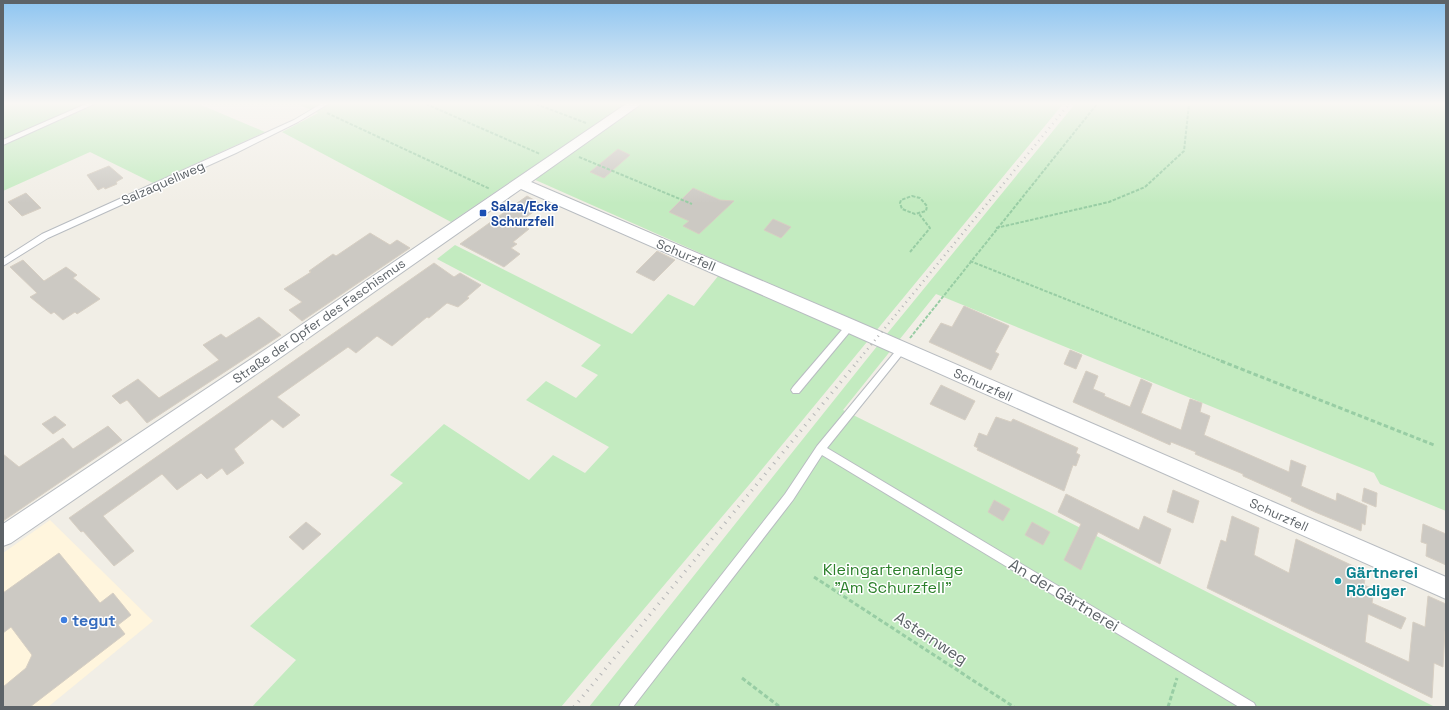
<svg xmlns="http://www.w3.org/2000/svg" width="1449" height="710" font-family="'Space Grotesk',sans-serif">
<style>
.commercial{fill:#fff5dd}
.green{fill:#c3ebc0}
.building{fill:#ccc9c3;stroke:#d7cfc3}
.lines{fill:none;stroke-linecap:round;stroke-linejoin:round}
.service-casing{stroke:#b8bcc1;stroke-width:2}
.minor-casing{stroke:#b8bcc1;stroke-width:2}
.path-far1{stroke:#98cda4;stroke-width:2;stroke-dasharray:3.5 1.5;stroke-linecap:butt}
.path{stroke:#98cda4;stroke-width:3;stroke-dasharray:4.5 2.5;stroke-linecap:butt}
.service{fill:#fff;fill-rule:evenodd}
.minor{fill:#fff;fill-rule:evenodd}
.rail-far1{stroke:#b5b6b7;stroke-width:2.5;stroke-dasharray:1 4.5;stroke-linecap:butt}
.rail{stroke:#b5b6b7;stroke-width:3.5;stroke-dasharray:1 6;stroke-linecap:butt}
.transit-dot{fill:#1a4fb4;stroke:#fff;stroke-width:1.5}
.culture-dot{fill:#0f9aa8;stroke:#fff;stroke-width:1.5}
.shop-dot{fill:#3f7fe0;stroke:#fff;stroke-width:1.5}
.labels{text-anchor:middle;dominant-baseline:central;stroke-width:3;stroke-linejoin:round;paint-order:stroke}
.street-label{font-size:13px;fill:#5d6368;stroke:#fff}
.transit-label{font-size:13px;font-weight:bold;fill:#164399;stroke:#fff;text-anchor:start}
.near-park-label{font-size:16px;fill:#2c812b;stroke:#fff}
.near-culture-label{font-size:16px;font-weight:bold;fill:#0d838f;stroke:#fff;text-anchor:start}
.near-street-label{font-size:16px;fill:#5d6368;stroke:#fff}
.near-shop-label{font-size:16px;font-weight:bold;fill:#366cbe;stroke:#fff;text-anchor:start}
</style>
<rect width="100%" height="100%" fill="#f1eee6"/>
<path class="commercial" d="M50,520l103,101 -105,86h-45v-154z"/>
<g class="green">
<path d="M3,104h196l66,28 -112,51 -63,-31 -87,39z"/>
<path d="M298,104h765l-309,375 -193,228h-309l44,-47 -46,-34 153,-143 -13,-8 54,-51 85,56 24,-25 32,18 24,-26 -83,-47 20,-19 30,17 22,-23 -17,-9 20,-21 -164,-86 18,-14 177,89 36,-40 26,12 33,-41 -205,-91 -71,48 -169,-90 36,-19z"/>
<path d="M1075,104h371v407l-66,-27 -6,-11 -438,-179 -93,116 206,102 386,195h-846l297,-372z"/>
</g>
<g class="building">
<path d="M618,149l12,6 -26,23 -14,-6z"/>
<path d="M109,166l14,12 -7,4 1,2 -12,5 -1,-2 -6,3 -11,-15z"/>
<path d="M693,188l27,12 14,1 -35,33 -16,-8 6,-5 -20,-9z"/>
<path d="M26,193l15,15 -19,8 -14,-14z"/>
<path d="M527,196l16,9 -25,18 11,6 -16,13 4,2 -6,4 9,6 -16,13 -44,-23z"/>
<path d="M773,219l18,8 -10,11 -17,-8z"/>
<path d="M370,233l20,12 7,-5 13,8 -108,73 -13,-11 13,-8 -18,-13 27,-17 -2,-1 24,-17 3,2z"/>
<path d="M657,251l18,9 -21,21 -18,-9z"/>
<path d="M23,260l21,21 22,-14 11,8 -4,3 27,21 -23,15 -2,-2 -12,8 -9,-8 -3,2 -21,-17 7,-4 -27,-26z"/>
<path d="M434,263l20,14 6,-4 21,12 -14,12 2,1 -11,9 -11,-4 -18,15 -2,-1 -35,29 -15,-10 -21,17 -8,-6 -71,50 23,18 -17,13 -11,-9 -38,30 10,14 -17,12 -5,-7 -15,11 -6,-6 -24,17 -15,-16 -59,42 31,35 -20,15 -31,-35 -2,1 -12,-14z"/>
<path d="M964,306l45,20 -14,26 4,2 -8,16 -62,-28 12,-19 11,4z"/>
<path d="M259,317l22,18 -134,88 -20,-23 -7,4 -8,-8 26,-17 21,19 60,-38 -16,-15 18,-11 5,4z"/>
<path d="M1070,350l12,5 -6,14 -12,-5z"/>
<path d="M1086,371l12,5 -5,13 12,5 -1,2 26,11 11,-28 11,5 -11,29 40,17 9,-31 12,4 -2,9 10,4 -6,19 85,37 2,-12 15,6 -5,20 35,15 1,-8 30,13 -2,19 -3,-2 -1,8 -46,-19 -24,-11 1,-3 -49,-22v-2l-48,-20 1,-2 -25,-10 -1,3 -97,-43z"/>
<path d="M941,385l34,16 -10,19 -35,-16z"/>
<path d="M55,416l11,9 -13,9 -11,-10z"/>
<path d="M996,417l15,5 2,-3 65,29 -2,5 4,2 -4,11 -3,-1 -9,26 -87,-41 1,-2 -4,-2 5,-13 8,3z"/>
<path d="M108,426l14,14 -119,81v-67l16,13 44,-29 10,11z"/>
<path d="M1364,488l13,5 -1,14 -14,-6z"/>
<path d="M1173,490l26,11 -6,22 -26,-11z"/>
<path d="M1066,494l73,36 5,-14 27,13 -11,35 -62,-32 -17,38 -17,-10 17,-36 -23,-12z"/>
<path d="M994,500l16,9 -7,12 -15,-9z"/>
<path d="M1232,516l27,12 -5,27 35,18 7,-34 70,33 -2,13 10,4 -2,14 34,15 -5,11 -33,-15 -3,28 44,20 4,-40 12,5 3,-31 18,8v27h-1l-2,36 -9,-4 -2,35 -225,-110 14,-48 5,2z"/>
<path d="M306,522l15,12 -18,16 -14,-13z"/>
<path d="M1032,522l18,10 -7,13 -18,-10z"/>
<path d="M1423,524l23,10v31l-20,-9 1,-12 -6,-2z"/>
<path d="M59,553l41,50 13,-10 18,22 -13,10 7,9 -95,73h-27v-20l23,-19 6,-13 -21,-28 -8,6v-40z"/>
</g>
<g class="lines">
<defs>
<g id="service">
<path d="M86,104h8l-91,41v-5z"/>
<path d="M321,104h7l-30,18 -62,31 -188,85 -45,28v-7l39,-25 188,-85 64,-29z"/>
<path d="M850,323l4,3 -1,2 -54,65h-6l-2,-3 2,-3 54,-63z"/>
<path d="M902,346l3,1 1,2 -1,2 -78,97 427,255 2,4h-17l-417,-252 -29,45 -160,207h-14l2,-4 164,-209 32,-48 82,-99z"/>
</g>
<path id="minor" d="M626,104h15l-110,78 325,139 590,256v22l-602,-268 -323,-142 -237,166 -273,188 -8,3v-22l269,-179z"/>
</defs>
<use href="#service" class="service-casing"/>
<use href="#minor" class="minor-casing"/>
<g class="path-far1">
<path d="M426,104l114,50"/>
<path d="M536,104l50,19"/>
<path d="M327,113l163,76"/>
<path d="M579,157l113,47"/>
<path d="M912,196l8,2 7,8 -1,5 -11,3 -13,-5 -2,-6 1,-3z"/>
<path d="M996,228l113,-26 36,-15 39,-36 5,-47"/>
<path d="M910,252l20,-24 -11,-14"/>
<path d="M970,261l254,101"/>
<path d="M910,338l187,-234"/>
</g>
<g class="path">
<path d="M1221,361l213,84"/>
<path d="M814,577l200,130"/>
<path d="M742,678l38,29"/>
<path d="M1168,707l9,-29"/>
</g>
<use href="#service" class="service"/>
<use href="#minor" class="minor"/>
<path class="rail-far1" d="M857,362l212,-258"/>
<path class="rail" d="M574,707l284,-346"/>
</g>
<linearGradient id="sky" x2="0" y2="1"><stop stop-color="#8ec5f1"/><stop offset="0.51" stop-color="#f9f7f4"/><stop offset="1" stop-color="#f9f7f4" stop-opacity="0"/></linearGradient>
<rect width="1449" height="203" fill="url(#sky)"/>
<rect class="transit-dot" x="479" y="209" width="8" height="8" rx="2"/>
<circle class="culture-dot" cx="1338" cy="581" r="4"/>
<circle class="shop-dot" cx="64" cy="620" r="4"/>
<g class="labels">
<g class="street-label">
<text transform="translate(163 183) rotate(-24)">Salzaquellweg</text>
<text transform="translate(686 255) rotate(23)">Schurzfell</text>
<text transform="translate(319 321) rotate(-35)">Straße der Opfer des Faschismus</text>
<text transform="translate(983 385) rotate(24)">Schurzfell</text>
<text transform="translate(1279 515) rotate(24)">Schurzfell</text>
</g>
<g class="transit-label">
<text x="491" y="206">Salza/Ecke<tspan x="491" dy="15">Schurzfell</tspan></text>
</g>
<g class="near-park-label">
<text x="893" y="569">Kleingartenanlage<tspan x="893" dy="18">"Am Schurzfell"</tspan></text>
</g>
<g class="near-culture-label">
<text x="1346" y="572">Gärtnerei<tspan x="1346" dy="18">Rödiger</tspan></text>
</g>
<g class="near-street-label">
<text transform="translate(1064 595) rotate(31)">An der Gärtnerei</text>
<text transform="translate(931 638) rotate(33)">Asternweg</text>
</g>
<g class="near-shop-label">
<text x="72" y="620">tegut</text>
</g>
</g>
<rect width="1449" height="710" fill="none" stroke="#5d6368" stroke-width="8"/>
</svg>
